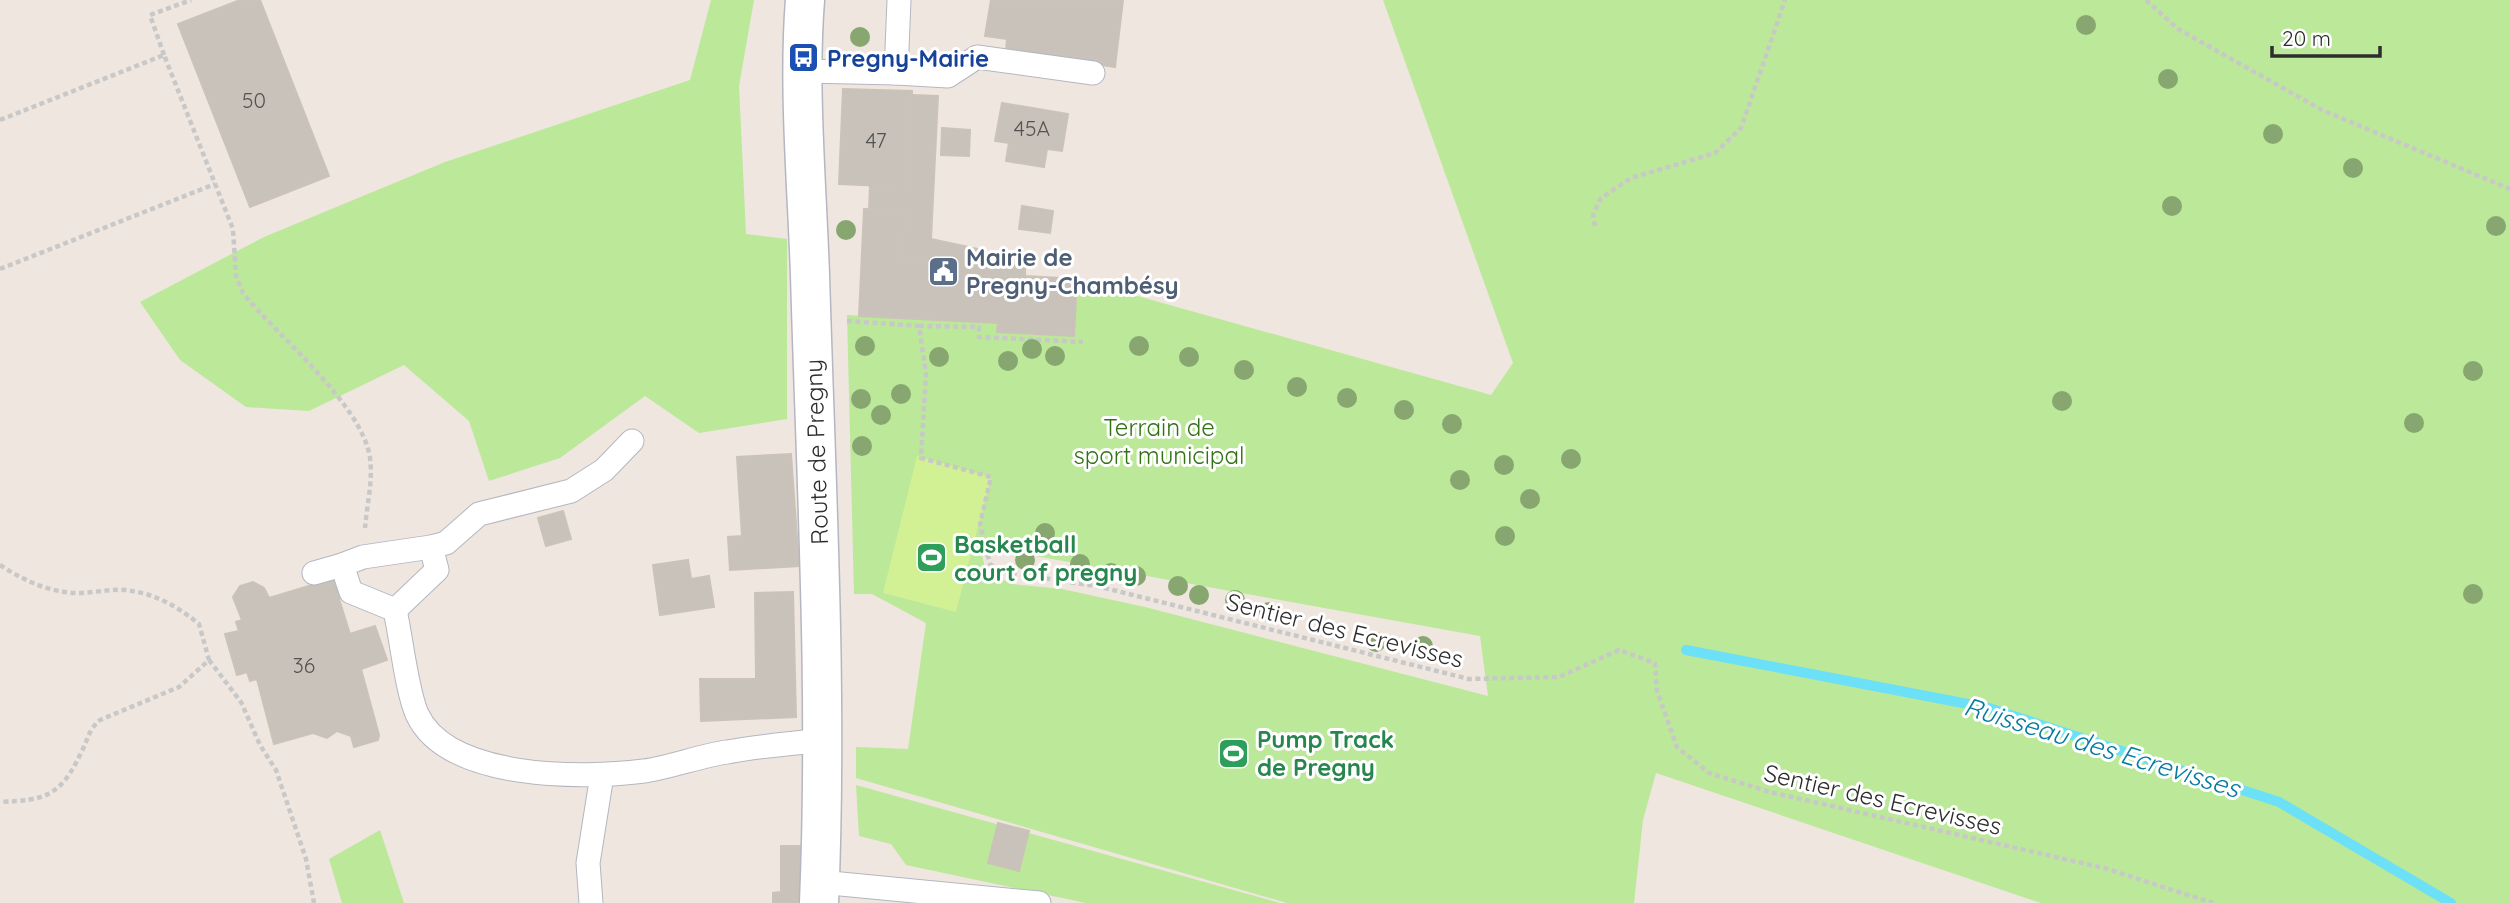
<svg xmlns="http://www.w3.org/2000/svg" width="2510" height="903" font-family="Quicksand,sans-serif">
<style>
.green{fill:#bce899;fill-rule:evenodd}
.pitch{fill:#d2f094}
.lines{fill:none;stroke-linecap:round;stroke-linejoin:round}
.stream{stroke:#6ce0f6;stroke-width:10}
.building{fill:#c8c2ba;stroke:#cbc2b8;stroke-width:2}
.lane-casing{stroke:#b3b7c1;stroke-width:25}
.secondary-casing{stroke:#b3b7c1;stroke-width:41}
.path{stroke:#c8c8c8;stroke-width:4.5;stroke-dasharray:5 3.5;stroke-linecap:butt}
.lane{stroke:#fff;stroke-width:23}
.secondary{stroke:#fff;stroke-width:38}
.tree{fill:#87a670}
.labels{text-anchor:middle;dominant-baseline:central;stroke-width:6;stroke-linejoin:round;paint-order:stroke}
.number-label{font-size:21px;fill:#545250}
.transit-label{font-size:24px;font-weight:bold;fill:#164399;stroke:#fff;text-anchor:start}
.service-label{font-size:24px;font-weight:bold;fill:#4e5e75;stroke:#fff;text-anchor:start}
.park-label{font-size:24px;fill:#327116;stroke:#fff}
.street-label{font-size:24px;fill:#2d2d2d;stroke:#fff}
.leisure-label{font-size:24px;font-weight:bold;fill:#27864d;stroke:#fff;text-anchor:start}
.water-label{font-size:26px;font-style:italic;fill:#067ba1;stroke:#fff}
</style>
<rect width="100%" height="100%" fill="#efe6df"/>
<g class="green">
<path d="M711,0h43l-15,86 7,148 41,5v180l-88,14 -54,-37 -85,62 -71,23 -20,-60 -65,-56 -95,46 -63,-4 -66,-47 -40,-58 124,-65 181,-75 245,-82z"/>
<path d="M1383,0h1127v903h-469l-385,-130 -13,47 -9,83h-347l-431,-125v-31l52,2 18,-126 -54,-29h-18l-7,-279 151,8v9l76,4 3,-57 414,116 22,-32zM980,546l500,90 8,60 -343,-89 -83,-18 -50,-5 -26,-12z"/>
<path d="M856,785l424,118h-194l-180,-38 -15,-21 -32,-8z"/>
<path d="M380,830l24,73h-62l-13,-44z"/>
</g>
<path class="pitch" d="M917,456l74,21 -35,135 -73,-19z"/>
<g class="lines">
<path class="stream" d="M1686,650l303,58 290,94 172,101"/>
</g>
<g class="building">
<path d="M240,0h20l69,176 -79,31 -72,-183z"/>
<path d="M991,0h132l-8,67 -109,-17 1,-11 -22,-3z"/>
<path d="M843,89l69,2 -4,96 -69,-3z"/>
<path d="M912,95l26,1 -7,143 47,10 -1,14 -74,-3 2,-49 -36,-1 1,-25 38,2z"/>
<path d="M1002,103l66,11 -6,37 -15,-2 -3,18 -38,-6 3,-18 -14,-2z"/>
<path d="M942,128l28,2 -1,26 -28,-1z"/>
<path d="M1022,206l31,5 -3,22 -31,-4z"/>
<path d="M864,209l41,2 -2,49 122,6v10l52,3 -3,57 -77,-4 1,-9 -139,-7z"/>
<path d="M791,454l8,112 -69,4 -2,-33 14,-1 -5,-79z"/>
<path d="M563,511l8,28 -25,7 -8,-28z"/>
<path d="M688,560l3,19 18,-3 5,31 -54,8 -7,-50z"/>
<path d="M332,579l6,3 4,15 -3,2 11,35 25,-8 12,34 -26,9 18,66 -1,5 -24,7 -3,-11 -14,-5 -10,7 -14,-5 -39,11 -17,-65 -7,2 -3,-9 -10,3 -12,-41 14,-3 -3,-9 6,-2 -9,-23 7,-11 13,-4 11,6 5,10z"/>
<path d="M793,592l3,125 -95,4 -1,-42h56l-1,-86z"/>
<path d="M998,823l31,8 -10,40 -31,-8z"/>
<path d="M781,846h27v57h-35v-10l8,-1z"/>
</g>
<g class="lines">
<defs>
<g id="lane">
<path d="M804,71l92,2 3,-73"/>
<path d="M896,73l52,3 29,-19 116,16"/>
<path d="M431,547l6,23 -42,40 -44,-18 -9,-27 21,-8z"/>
<path d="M431,547l15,-4 33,-29 92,-23 33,-21 28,-29"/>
<path d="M314,573l28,-8"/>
<path d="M395,610c6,27 12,82 22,104 30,66 166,65 227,57 28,-4 55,-15 83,-19 31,-6 63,-8 95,-12"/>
<path d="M820,882l219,21"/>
<path d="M591,903l-3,-40 14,-88"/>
</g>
<path id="secondary" d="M805,0c-7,86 2,187 5,275 6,209 18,418 9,628"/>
</defs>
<use href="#lane" class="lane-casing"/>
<use href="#secondary" class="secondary-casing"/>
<g class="path">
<path d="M2146,0l32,29 144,81 188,79"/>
<path d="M164,55l-14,-40 41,-15"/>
<path d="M0,120l164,-65 69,174 3,47 7,17c35,44 119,111 127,165 3,24 -3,46 -5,70"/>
<path d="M1595,226l-2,-11 8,-17 30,-20 84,-25 26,-25 44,-128"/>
<path d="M0,269l215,-85"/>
<path d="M847,321l72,5 7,48 -5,84 70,19 -11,47 10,40 10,7 101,16 368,92 90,-2 60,-27 36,13 2,28 20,56 32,26 61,19 334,76 109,35"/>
<path d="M919,326l60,1v10l104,5"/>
<path d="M0,565c23,15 48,27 76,28 16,0 33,-4 49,-3 29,3 52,16 74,34l10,36 -30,27 -79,33c-12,10 -12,20 -19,33 -21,44 -36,47 -81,49"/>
<path d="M209,660l32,42 19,43 16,25 30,89 8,44"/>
</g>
<use href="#lane" class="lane"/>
<use href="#secondary" class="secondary"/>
</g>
<g class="tree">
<circle cx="2086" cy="25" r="10"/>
<circle cx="860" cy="37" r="10"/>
<circle cx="2168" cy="79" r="10"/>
<circle cx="2273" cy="134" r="10"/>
<circle cx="2353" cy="168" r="10"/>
<circle cx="2172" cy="206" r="10"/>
<circle cx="2496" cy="226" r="10"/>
<circle cx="846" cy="230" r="10"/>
<circle cx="865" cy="346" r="10"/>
<circle cx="1139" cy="346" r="10"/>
<circle cx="1032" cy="349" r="10"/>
<circle cx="1055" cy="356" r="10"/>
<circle cx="939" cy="357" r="10"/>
<circle cx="1189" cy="357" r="10"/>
<circle cx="1008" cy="361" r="10"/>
<circle cx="1244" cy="370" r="10"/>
<circle cx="2473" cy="371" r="10"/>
<circle cx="1297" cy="387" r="10"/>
<circle cx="901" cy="394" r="10"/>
<circle cx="1347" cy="398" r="10"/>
<circle cx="861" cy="399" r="10"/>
<circle cx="2062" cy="401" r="10"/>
<circle cx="1404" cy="410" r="10"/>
<circle cx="881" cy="415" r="10"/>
<circle cx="2414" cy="423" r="10"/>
<circle cx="1452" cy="424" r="10"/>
<circle cx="862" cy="446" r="10"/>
<circle cx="1571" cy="459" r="10"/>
<circle cx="1504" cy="465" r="10"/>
<circle cx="1460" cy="480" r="10"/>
<circle cx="1530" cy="499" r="10"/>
<circle cx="1045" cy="533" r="10"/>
<circle cx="1505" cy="536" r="10"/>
<circle cx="1025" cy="560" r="10"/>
<circle cx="1080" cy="564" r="10"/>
<circle cx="1111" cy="573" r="10"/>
<circle cx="1136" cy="576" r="10"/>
<circle cx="1178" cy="586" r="10"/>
<circle cx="2473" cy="594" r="10"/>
<circle cx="1199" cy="595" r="10"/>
<circle cx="1235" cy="600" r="10"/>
<circle cx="1269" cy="612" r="10"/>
<circle cx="1376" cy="642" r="10"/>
<circle cx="1423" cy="646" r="10"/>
</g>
<defs>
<symbol id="bus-square" viewBox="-11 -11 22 22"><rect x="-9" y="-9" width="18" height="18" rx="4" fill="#1a4fb4" stroke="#fff"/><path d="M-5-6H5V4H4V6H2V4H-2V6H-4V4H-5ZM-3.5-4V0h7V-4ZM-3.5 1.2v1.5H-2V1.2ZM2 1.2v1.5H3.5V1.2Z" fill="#fff"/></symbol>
<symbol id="civic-square" viewBox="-11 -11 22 22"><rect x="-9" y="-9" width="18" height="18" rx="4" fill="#5c6f8a" stroke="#fff"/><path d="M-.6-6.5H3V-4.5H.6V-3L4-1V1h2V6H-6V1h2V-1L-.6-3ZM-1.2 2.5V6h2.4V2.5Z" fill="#fff"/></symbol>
<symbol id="stadium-square" viewBox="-11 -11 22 22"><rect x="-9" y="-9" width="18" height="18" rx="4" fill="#2e9e5b" stroke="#fff"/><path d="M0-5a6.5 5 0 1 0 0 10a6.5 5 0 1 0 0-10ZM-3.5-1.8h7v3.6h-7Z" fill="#fff"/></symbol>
</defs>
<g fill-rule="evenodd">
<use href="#bus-square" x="786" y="40" width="35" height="35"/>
<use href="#civic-square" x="926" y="254" width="35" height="35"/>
<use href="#stadium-square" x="914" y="540" width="35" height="35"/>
<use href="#stadium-square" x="1216" y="736" width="35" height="35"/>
</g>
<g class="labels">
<g class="number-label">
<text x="254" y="100">50</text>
<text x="1032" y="128">45A</text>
<text x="876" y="140">47</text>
<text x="304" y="665">36</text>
</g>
<g class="transit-label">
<text x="827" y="58">Pregny-Mairie</text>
</g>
<g class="service-label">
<text x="966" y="257">Mairie de<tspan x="966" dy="28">Pregny-Chambésy</tspan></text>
</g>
<g class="park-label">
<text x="1159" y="427">Terrain de<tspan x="1159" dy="28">sport municipal</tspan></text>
</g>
<g class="street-label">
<text transform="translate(816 452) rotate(-92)">Route de Pregny</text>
<text transform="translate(1345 630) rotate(14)">Sentier des Ecrevisses</text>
<text transform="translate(1883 799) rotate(13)">Sentier des Ecrevisses</text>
</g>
<g class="leisure-label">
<text x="954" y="544">Basketball<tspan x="954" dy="28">court of pregny</tspan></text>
<text x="1257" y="739">Pump Track<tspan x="1257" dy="28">de Pregny</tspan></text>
</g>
<g class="water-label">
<text transform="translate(2102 747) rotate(17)">Ruisseau des Ecrevisses</text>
</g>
</g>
<path d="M2272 46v10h108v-10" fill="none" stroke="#2d2d2d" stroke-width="3.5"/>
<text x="2282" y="46" font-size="21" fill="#2d2d2d" stroke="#ffffff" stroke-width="5" paint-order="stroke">20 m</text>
</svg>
